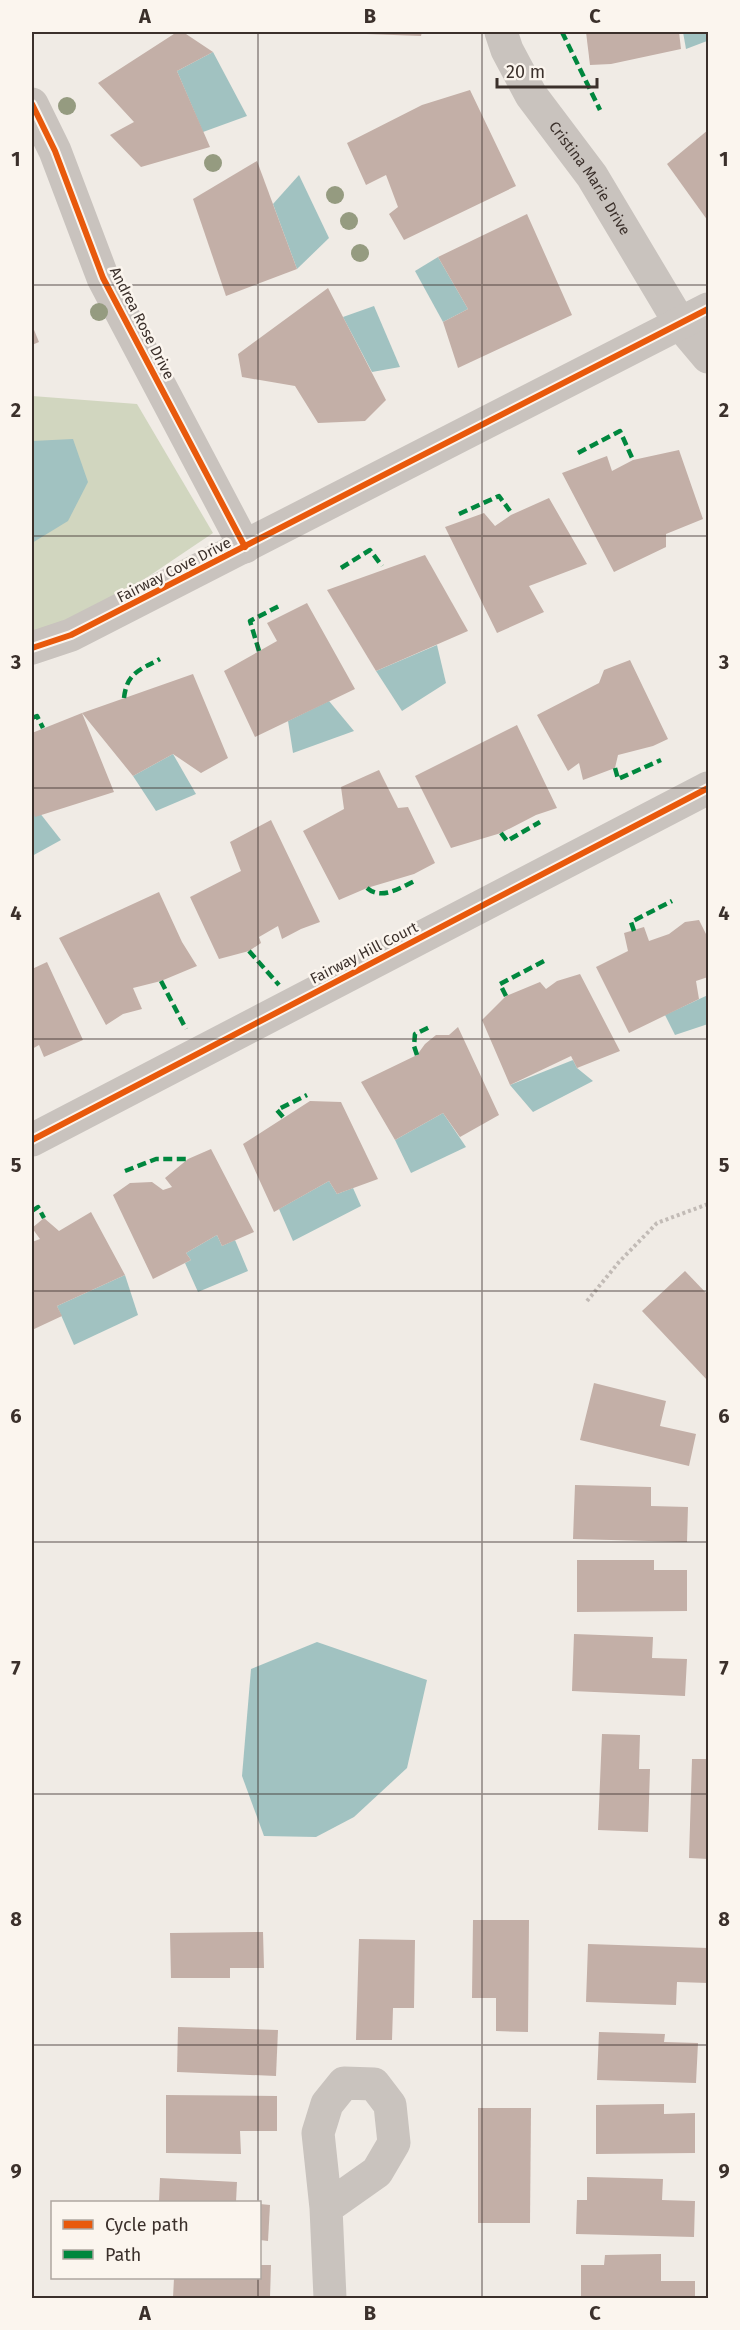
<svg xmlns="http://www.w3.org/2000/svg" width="740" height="2330" font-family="'Fira Sans',sans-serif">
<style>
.green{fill:#d1d6bf}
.water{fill:#a1c2c1}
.building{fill:#c3afa7}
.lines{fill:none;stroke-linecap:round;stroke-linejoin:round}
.path{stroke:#c2bbb6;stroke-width:4;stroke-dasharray:3 3;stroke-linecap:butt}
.minor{stroke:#c9c3be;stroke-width:33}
.quiet{stroke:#00873e;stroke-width:4.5;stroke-dasharray:9 4.5;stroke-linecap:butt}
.cycleway-casing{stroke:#fbf5ee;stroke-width:10}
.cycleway{stroke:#e8590c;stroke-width:6}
.tree{fill:#959b80}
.grid{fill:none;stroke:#3b302b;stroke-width:1.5;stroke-opacity:0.55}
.labels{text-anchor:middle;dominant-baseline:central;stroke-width:5;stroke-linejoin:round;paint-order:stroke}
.street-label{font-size:15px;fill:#3b302b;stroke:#fbf5ee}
.neatline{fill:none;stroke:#3b302b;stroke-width:2}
.grid-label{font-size:20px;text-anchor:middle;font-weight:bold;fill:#3b302b}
</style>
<rect width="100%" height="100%" fill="#f0ebe5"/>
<path class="green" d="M32,396l105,8 76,129 -162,109 -19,3z"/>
<g class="water">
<path d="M683,32h23l1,9 -21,8z"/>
<path d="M213,52l34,64 -44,16 -26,-61z"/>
<path d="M299,175l30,63 -32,31 -24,-65z"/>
<path d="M438,257l30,52 -25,13 -28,-51z"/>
<path d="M374,306l26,61 -28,5 -29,-55z"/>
<path d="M73,439l15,43 -20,39 -36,22v-102z"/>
<path d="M437,645l9,38 -44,28 -26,-40z"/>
<path d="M329,701l25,30 -61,22 -5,-32z"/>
<path d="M173,754l23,40 -40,17 -23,-35z"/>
<path d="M32,803l29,37 -29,16z"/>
<path d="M708,995v29l-33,11 -10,-20z"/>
<path d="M571,1056l6,12 16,13 -60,31 -23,-27 63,-25z"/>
<path d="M443,1113l23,34 -55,26 -16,-33z"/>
<path d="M329,1181l8,13 16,-6 8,18 -68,35 -14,-32z"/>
<path d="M217,1235l5,11 13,-6 13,31 -50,21 -13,-29 6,-3 -5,-7z"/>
<path d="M125,1275l13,40 -64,30 -17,-39z"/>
<path d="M317,1642l110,38 -20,88 -53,49 -38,20 -52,-1 -22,-60 9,-107z"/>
</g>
<g class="building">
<path d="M177,32h6l30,20 -36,19 33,76 -69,20 -31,-32 24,-13 -36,-39z"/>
<path d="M340,32h82l-1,4 -82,-3z"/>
<path d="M586,32h93l2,17 -70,15 -21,1z"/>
<path d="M470,90l46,96 -112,54 -15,-26 9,-7 -12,-32 -20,10 -19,-42 75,-38z"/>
<path d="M708,130v91l-41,-57z"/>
<path d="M257,161l40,108 -71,27 -33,-97z"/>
<path d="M527,214l45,101 -114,53 -15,-46 25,-13 -30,-52z"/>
<path d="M328,288l58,112 -21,21 -47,2 -23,-37 -53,-9 -4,-23z"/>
<path d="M32,325l7,17 -7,3z"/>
<path d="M679,450l24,69 -37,15v13l-52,25 -52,-99 45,-17 5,15 21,-11z"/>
<path d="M549,498l38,66 -58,22 15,26 -47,21 -52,-106 39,-14 11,13 16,-11z"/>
<path d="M425,555l43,76 -92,40 -49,-81z"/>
<path d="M307,603l48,86 -100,48 -31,-66 53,-30 -10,-18z"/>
<path d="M630,660l38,79 -15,7 -35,9 -3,13 -32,12 -4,-17 -11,8 -31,-56 62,-32 5,-13z"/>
<path d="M193,674l35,84 -27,15 -28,-19 -40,22 -51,-63 32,79 -79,25 -3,-8v-76l50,-20z"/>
<path d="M517,725l40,83 -21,7 -35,18 -50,15 -36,-72z"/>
<path d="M379,770l19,38 10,-1 27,56 -21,11 -47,14 -28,12 -36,-69 41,-22 -3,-22z"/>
<path d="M271,820l49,102 -19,7 -19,10 -4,-13 -19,11 2,6 -12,8 -30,8 -29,-62 51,-26 -11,-29z"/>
<path d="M159,892l23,50 15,24 -36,15 -28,7 9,21 -19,5 -17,11 -47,-87z"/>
<path d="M699,920l9,18v39l-12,4 3,18 -70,34 -33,-66 32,-16 -4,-18 20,-6 5,14 20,-7 16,-12z"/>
<path d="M47,962l36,78 -39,17 -5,-12 -7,4v-80z"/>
<path d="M580,974l40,77 -43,17 -6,-12 -61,29 -28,-65 24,-24 34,-14 6,7 11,-8z"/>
<path d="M458,1027l41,88 -39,22 -17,-24 -48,27 -34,-58 56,-27 8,-11 11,-9h13z"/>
<path d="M310,1101l31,1 37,77 -41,15 -8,-13 -55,31 -31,-68z"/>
<path d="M211,1149l43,83 -32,14 -5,-11 -31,18 5,7 -38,19 -40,-84 17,-12 22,-1 11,8 9,-3 -7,-9 23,-19z"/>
<path d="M91,1212l34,63 -68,31 5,10 -30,14v-88l8,-3 -8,-11 12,-10 15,13z"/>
<path d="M685,1271l23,24v86l-66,-70z"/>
<path d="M594,1383l72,18 -6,25 36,8 -7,32 -109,-26z"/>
<path d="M575,1485l76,2v19l37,1 -1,35 -114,-3z"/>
<path d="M577,1560h77v10h33v41l-110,1z"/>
<path d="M574,1634l79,3 -1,21 35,1 -2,37 -113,-5z"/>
<path d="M602,1734l38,1 -1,34h11l-2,63 -50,-2z"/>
<path d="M692,1759h16v100l-19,-1z"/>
<path d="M473,1920h56l-1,112 -32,-1v-33h-24z"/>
<path d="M263,1932l1,36h-34v10h-59l-1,-45z"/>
<path d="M359,1939l56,1 -1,68h-21l-1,32h-36z"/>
<path d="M588,1944l120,4v35l-31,-1 -1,23 -90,-3z"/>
<path d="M178,2027l100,3 -2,46 -99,-4z"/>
<path d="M599,2032l66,2 -1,8 34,1 -2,40 -99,-3z"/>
<path d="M166,2095l111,1v35h-37l1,23 -75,-1z"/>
<path d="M664,2104v10l31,-1v40l-99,1v-49z"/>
<path d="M478,2108h53l-1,115h-52z"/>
<path d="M587,2177l76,2 -1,21 33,1 -1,36 -118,-3 1,-34h10z"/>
<path d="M160,2178l77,4 -1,20h-77z"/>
<path d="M260,2204l10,1 -2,36 -8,-1z"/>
<path d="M661,2254v27h34v17h-114v-33h23l1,-10z"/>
<path d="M260,2265h11l-1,33h-97l1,-20h86z"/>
</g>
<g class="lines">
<path class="path" d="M587,1301l32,-39 38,-39 51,-19"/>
<g class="minor">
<path id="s1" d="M501,32l6,18 24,45 61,81 89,149 27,32"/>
<path d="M32,104l23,47 48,127 142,269"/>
<path d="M32,648l39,-13 637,-326"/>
<path d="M32,1140l676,-352"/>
<path d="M326,2208l51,-36 17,-29 -4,-38 -16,-21 -30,-1 -17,21 -9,29 8,75 4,90"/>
</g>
<g class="quiet">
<path d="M562,32l38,78"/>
<path d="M578,453l42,-22 13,29"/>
<path d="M459,514l40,-18 11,15"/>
<path d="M341,568l29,-18 12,16"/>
<path d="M259,651l-9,-30 31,-16"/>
<path d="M124,698c3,-26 16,-28 36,-39"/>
<path d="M32,718l5,-2 6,12"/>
<path d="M615,768l3,11 43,-19"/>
<path d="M501,833l6,8 33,-19"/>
<path d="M367,888c15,13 34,-1 50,-8"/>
<path d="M634,931l-3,-9 41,-21"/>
<path d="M249,951l30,34"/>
<path d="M161,981l25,48"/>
<path d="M506,996l-6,-12 44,-23"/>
<path d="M417,1055l-3,-9 1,-12 17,-8"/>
<path d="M283,1117l-6,-7 30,-15"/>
<path d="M125,1171l31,-12h32"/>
<path d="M32,1211l6,-4 6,11"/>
</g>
<defs>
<g id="cycleway">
<path d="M32,104l23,47 48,127 142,269"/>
<path d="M32,648l39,-13 637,-326"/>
<path d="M32,1140l676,-352"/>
</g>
</defs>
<use href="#cycleway" class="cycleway-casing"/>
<use href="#cycleway" class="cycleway"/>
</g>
<g class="tree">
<circle cx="67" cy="106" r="9"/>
<circle cx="213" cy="163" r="9"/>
<circle cx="335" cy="195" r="9"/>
<circle cx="349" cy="221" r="9"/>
<circle cx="360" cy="253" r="9"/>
<circle cx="99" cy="312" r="9"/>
</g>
<path class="grid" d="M258,32v2170M482,32v2266M32,285h676M32,536h676M32,788h676M32,1039h676M32,1291h676M32,1542h676M32,1794h676M32,2045h676M258,2278v20"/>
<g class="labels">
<g class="street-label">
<text stroke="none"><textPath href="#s1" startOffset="172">Cristina Marie Drive</textPath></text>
<text transform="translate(142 323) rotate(63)">Andrea Rose Drive</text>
<text transform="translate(174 570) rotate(-27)">Fairway Cove Drive</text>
<text transform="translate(364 953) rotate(-27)">Fairway Hill Court</text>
</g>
</g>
<rect width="740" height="2330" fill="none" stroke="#fbf5ee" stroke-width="66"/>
<rect x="51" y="2201" width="210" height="78" fill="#fbf5ee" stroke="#aea6a0" stroke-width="1.5"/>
<rect x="63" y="2220" width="30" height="9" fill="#e8590c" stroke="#aea6a0" stroke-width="1.5"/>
<text x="105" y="2231" font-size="18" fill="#3b302b">Cycle path</text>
<rect x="63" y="2250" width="30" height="9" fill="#00873e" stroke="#aea6a0" stroke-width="1.5"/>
<text x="105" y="2261" font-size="18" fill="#3b302b">Path</text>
<path d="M497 78v9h100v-9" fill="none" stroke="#3b302b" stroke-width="3"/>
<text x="506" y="78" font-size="18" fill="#3b302b" stroke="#fbf5ee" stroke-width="4.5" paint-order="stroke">20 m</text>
<rect x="33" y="33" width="674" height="2264" class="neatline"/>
<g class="grid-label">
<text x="145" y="23">A</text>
<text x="370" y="23">B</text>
<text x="595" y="23">C</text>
<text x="16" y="166">1</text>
<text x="724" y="166">1</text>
<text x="16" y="417">2</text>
<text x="724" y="417">2</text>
<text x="16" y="669">3</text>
<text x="724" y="669">3</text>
<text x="16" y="920">4</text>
<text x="724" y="920">4</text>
<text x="16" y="1172">5</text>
<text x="724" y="1172">5</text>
<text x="16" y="1423">6</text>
<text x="724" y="1423">6</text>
<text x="16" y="1675">7</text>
<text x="724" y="1675">7</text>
<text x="16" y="1926">8</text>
<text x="724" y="1926">8</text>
<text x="16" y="2178">9</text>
<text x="724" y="2178">9</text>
<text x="145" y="2320">A</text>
<text x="370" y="2320">B</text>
<text x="595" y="2320">C</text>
</g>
</svg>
